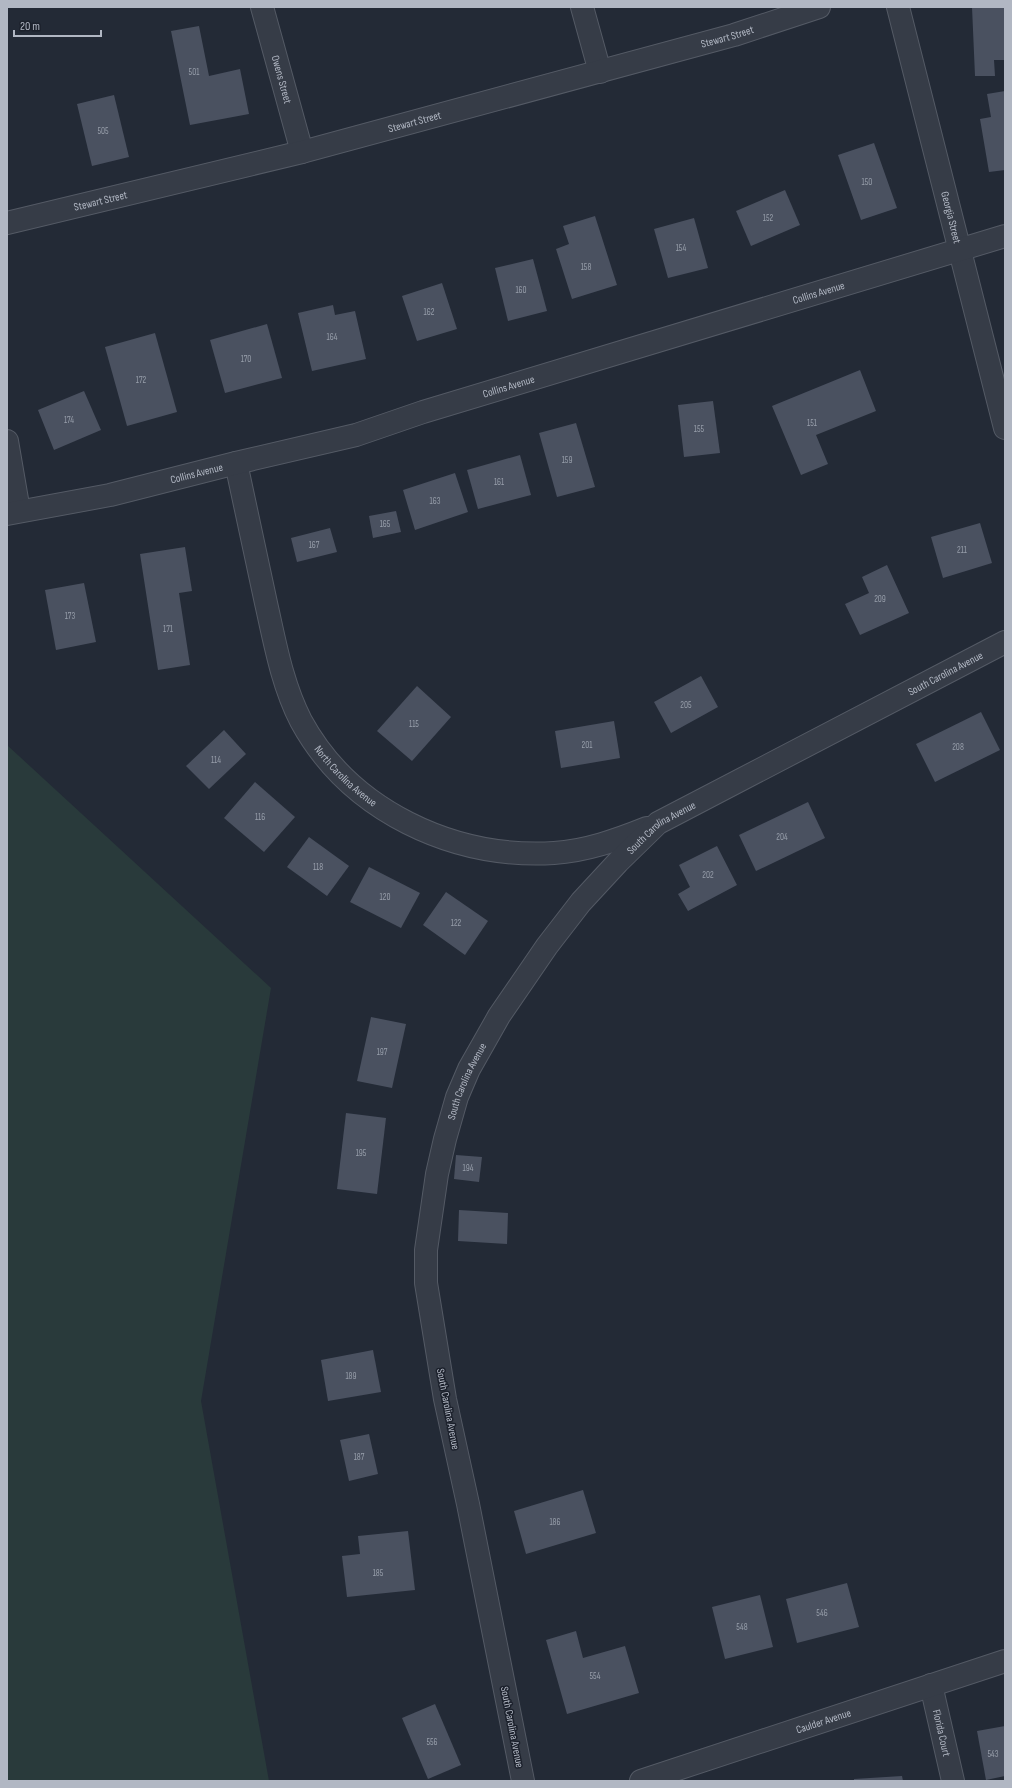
<svg xmlns="http://www.w3.org/2000/svg" width="1012" height="1788" font-family="'Sofia Sans Condensed',sans-serif">
<style>
.green{fill:#293a3b}
.building{fill:#4a5160}
.lines{fill:none;stroke-linecap:round;stroke-linejoin:round}
.minor-casing{stroke:#545a65;stroke-width:24}
.tertiary-casing{stroke:#545a65;stroke-width:24}
.minor{stroke:#363c47;stroke-width:22}
.tertiary{stroke:#363c47;stroke-width:22}
.labels{text-anchor:middle;dominant-baseline:central;stroke-width:3;stroke-linejoin:round;paint-order:stroke}
.number-label{font-size:9px;fill:#979eaa}
.street-label{font-size:11px;fill:#b1b7c3;stroke:#1c212c}
</style>
<rect width="100%" height="100%" fill="#232a36"/>
<path class="green" d="M7,745l264,243 -70,413 68,380h-262z"/>
<g class="building">
<path d="M972,7h33v53h-11l1,16h-20z"/>
<path d="M199,26l10,50 31,-7 9,45 -59,11 -19,-94z"/>
<path d="M1005,91v79l-16,2 -9,-53 11,-2 -4,-23z"/>
<path d="M114,95l15,62 -37,9 -15,-62z"/>
<path d="M874,143l23,65 -36,12 -23,-65z"/>
<path d="M785,190l15,35 -49,21 -15,-35z"/>
<path d="M595,216l22,69 -45,14 -16,-50 13,-5 -6,-18z"/>
<path d="M694,218l14,50 -40,10 -14,-49z"/>
<path d="M533,259l14,52 -39,10 -13,-53z"/>
<path d="M442,283l15,46 -40,12 -15,-45z"/>
<path d="M333,305l2,10 20,-4 11,48 -54,12 -14,-58z"/>
<path d="M267,324l15,54 -57,15 -15,-53z"/>
<path d="M155,333l22,79 -50,14 -22,-79z"/>
<path d="M860,370l16,41 -60,24 12,29 -27,11 -29,-69z"/>
<path d="M84,391l17,39 -47,20 -16,-40z"/>
<path d="M713,401l7,52 -36,4 -6,-52z"/>
<path d="M576,423l19,64 -38,10 -18,-64z"/>
<path d="M520,455l11,40 -53,14 -11,-39z"/>
<path d="M455,473l13,39 -53,18 -12,-40z"/>
<path d="M396,511l5,21 -28,6 -4,-22z"/>
<path d="M980,523l12,40 -49,15 -12,-41z"/>
<path d="M330,528l7,24 -40,10 -6,-24z"/>
<path d="M185,547l7,44 -13,2 11,72 -32,5 -18,-116z"/>
<path d="M887,565l22,48 -49,22 -15,-31 24,-11 -7,-16z"/>
<path d="M84,583l12,59 -40,8 -11,-60z"/>
<path d="M701,676l17,31 -47,26 -17,-31z"/>
<path d="M417,686l34,31 -39,44 -35,-30z"/>
<path d="M981,712l19,38 -65,32 -19,-38z"/>
<path d="M614,721l6,37 -59,10 -6,-37z"/>
<path d="M224,730l22,24 -37,35 -23,-23z"/>
<path d="M255,782l40,35 -31,35 -40,-34z"/>
<path d="M808,802l17,36 -69,33 -17,-36z"/>
<path d="M309,837l40,29 -22,30 -40,-29z"/>
<path d="M717,846l20,39 -49,26 -10,-17 12,-7 -11,-22z"/>
<path d="M369,867l51,26 -19,35 -51,-26z"/>
<path d="M446,892l42,29 -23,34 -42,-30z"/>
<path d="M371,1017l35,7 -14,64 -35,-7z"/>
<path d="M346,1113l40,5 -9,76 -40,-5z"/>
<path d="M456,1155l26,2 -3,25 -25,-3z"/>
<path d="M459,1210l49,3 -1,31 -49,-3z"/>
<path d="M373,1350l8,42 -53,9 -7,-41z"/>
<path d="M369,1434l9,40 -29,7 -9,-41z"/>
<path d="M583,1490l13,43 -70,21 -12,-43z"/>
<path d="M408,1531l7,59 -68,7 -5,-41 18,-2 -2,-18z"/>
<path d="M847,1583l12,44 -62,16 -11,-44z"/>
<path d="M760,1595l13,52 -48,12 -13,-52z"/>
<path d="M576,1631l7,27 42,-12 14,47 -72,21 -21,-74z"/>
<path d="M435,1704l26,61 -33,14 -26,-61z"/>
<path d="M1005,1726v50l-19,4 -9,-49z"/>
<path d="M902,1776l1,5h-49v-2z"/>
</g>
<g class="lines">
<defs>
<g id="minor">
<path id="s1" d="M262,7l40,145"/>
<path d="M582,7l18,65"/>
<path id="s2" d="M898,7l107,421"/>
<path id="s3" d="M7,223l295,-71 432,-117 85,-28"/>
<path d="M7,441l12,70"/>
<path id="s4" d="M236,463c10,46 20,93 30,140 9,40 16,81 35,118 49,90 152,138 253,132 32,-2 63,-13 93,-25"/>
<path id="s5" d="M7,514l103,-19 126,-32 120,-28 67,-23 582,-176"/>
<path id="s6" d="M931,1685l22,96"/>
<path id="s7" d="M523,1781l-55,-277 -23,-105 -19,-116v-33l11,-76 8,-35 12,-42 12,-28 30,-53 48,-70 34,-44 37,-40 40,-39 347,-181"/>
</g>
<g id="tertiary">
<path id="s8" d="M641,1781l364,-120"/>
</g>
</defs>
<use href="#minor" class="minor-casing"/>
<use href="#tertiary" class="tertiary-casing"/>
<use href="#minor" class="minor"/>
<use href="#tertiary" class="tertiary"/>
</g>
<g class="labels">
<g class="number-label">
<text x="194" y="72">501</text>
<text x="103" y="131">505</text>
<text x="867" y="182">150</text>
<text x="768" y="218">152</text>
<text x="681" y="248">154</text>
<text x="586" y="267">158</text>
<text x="521" y="290">160</text>
<text x="429" y="312">162</text>
<text x="332" y="337">164</text>
<text x="246" y="359">170</text>
<text x="141" y="380">172</text>
<text x="69" y="420">174</text>
<text x="812" y="423">151</text>
<text x="699" y="429">155</text>
<text x="567" y="460">159</text>
<text x="499" y="482">161</text>
<text x="435" y="501">163</text>
<text x="385" y="524">165</text>
<text x="314" y="545">167</text>
<text x="962" y="550">211</text>
<text x="880" y="599">209</text>
<text x="70" y="616">173</text>
<text x="168" y="629">171</text>
<text x="686" y="705">205</text>
<text x="414" y="724">115</text>
<text x="587" y="745">201</text>
<text x="958" y="747">208</text>
<text x="216" y="760">114</text>
<text x="260" y="817">116</text>
<text x="782" y="837">204</text>
<text x="318" y="867">118</text>
<text x="708" y="875">202</text>
<text x="385" y="897">120</text>
<text x="456" y="923">122</text>
<text x="382" y="1052">197</text>
<text x="361" y="1153">195</text>
<text x="468" y="1168">194</text>
<text x="351" y="1376">189</text>
<text x="359" y="1457">187</text>
<text x="555" y="1522">186</text>
<text x="378" y="1573">185</text>
<text x="822" y="1613">546</text>
<text x="742" y="1627">548</text>
<text x="595" y="1676">554</text>
<text x="432" y="1742">556</text>
<text x="993" y="1754">543</text>
</g>
<g class="street-label">
<text stroke="none"><textPath href="#s3" startOffset="744">Stewart Street</textPath></text>
<text stroke="none"><textPath href="#s1" startOffset="75">Owens Street</textPath></text>
<text stroke="none"><textPath href="#s3" startOffset="420">Stewart Street</textPath></text>
<text stroke="none"><textPath href="#s3" startOffset="96">Stewart Street</textPath></text>
<text stroke="none"><textPath href="#s2" startOffset="217">Georgia Street</textPath></text>
<text stroke="none"><textPath href="#s5" startOffset="842">Collins Avenue</textPath></text>
<text stroke="none"><textPath href="#s5" startOffset="518">Collins Avenue</textPath></text>
<text stroke="none"><textPath href="#s5" startOffset="194">Collins Avenue</textPath></text>
<text stroke="none"><textPath href="#s7" startOffset="1363">South Carolina Avenue</textPath></text>
<text stroke="none"><textPath href="#s4" startOffset="338">North Carolina Avenue</textPath></text>
<text stroke="none"><textPath href="#s7" startOffset="1039">South Carolina Avenue</textPath></text>
<text stroke="none"><textPath href="#s7" startOffset="715">South Carolina Avenue</textPath></text>
<text transform="translate(448 1409) rotate(79)">South Carolina Avenue</text>
<text stroke="none"><textPath href="#s8" startOffset="192">Caulder Avenue</textPath></text>
<text transform="translate(512 1727) rotate(79)">South Carolina Avenue</text>
<text stroke="none"><textPath href="#s6" startOffset="49">Florida Court</textPath></text>
</g>
</g>
<rect width="1012" height="1788" fill="none" stroke="#b1b7c3" stroke-width="16"/>
<path d="M14 30v6h87v-6" fill="none" stroke="#b1b7c3" stroke-width="2"/>
<text x="20" y="30" font-size="12" fill="#b1b7c3" stroke="#1c212c" stroke-width="3" paint-order="stroke">20 m</text>
</svg>
